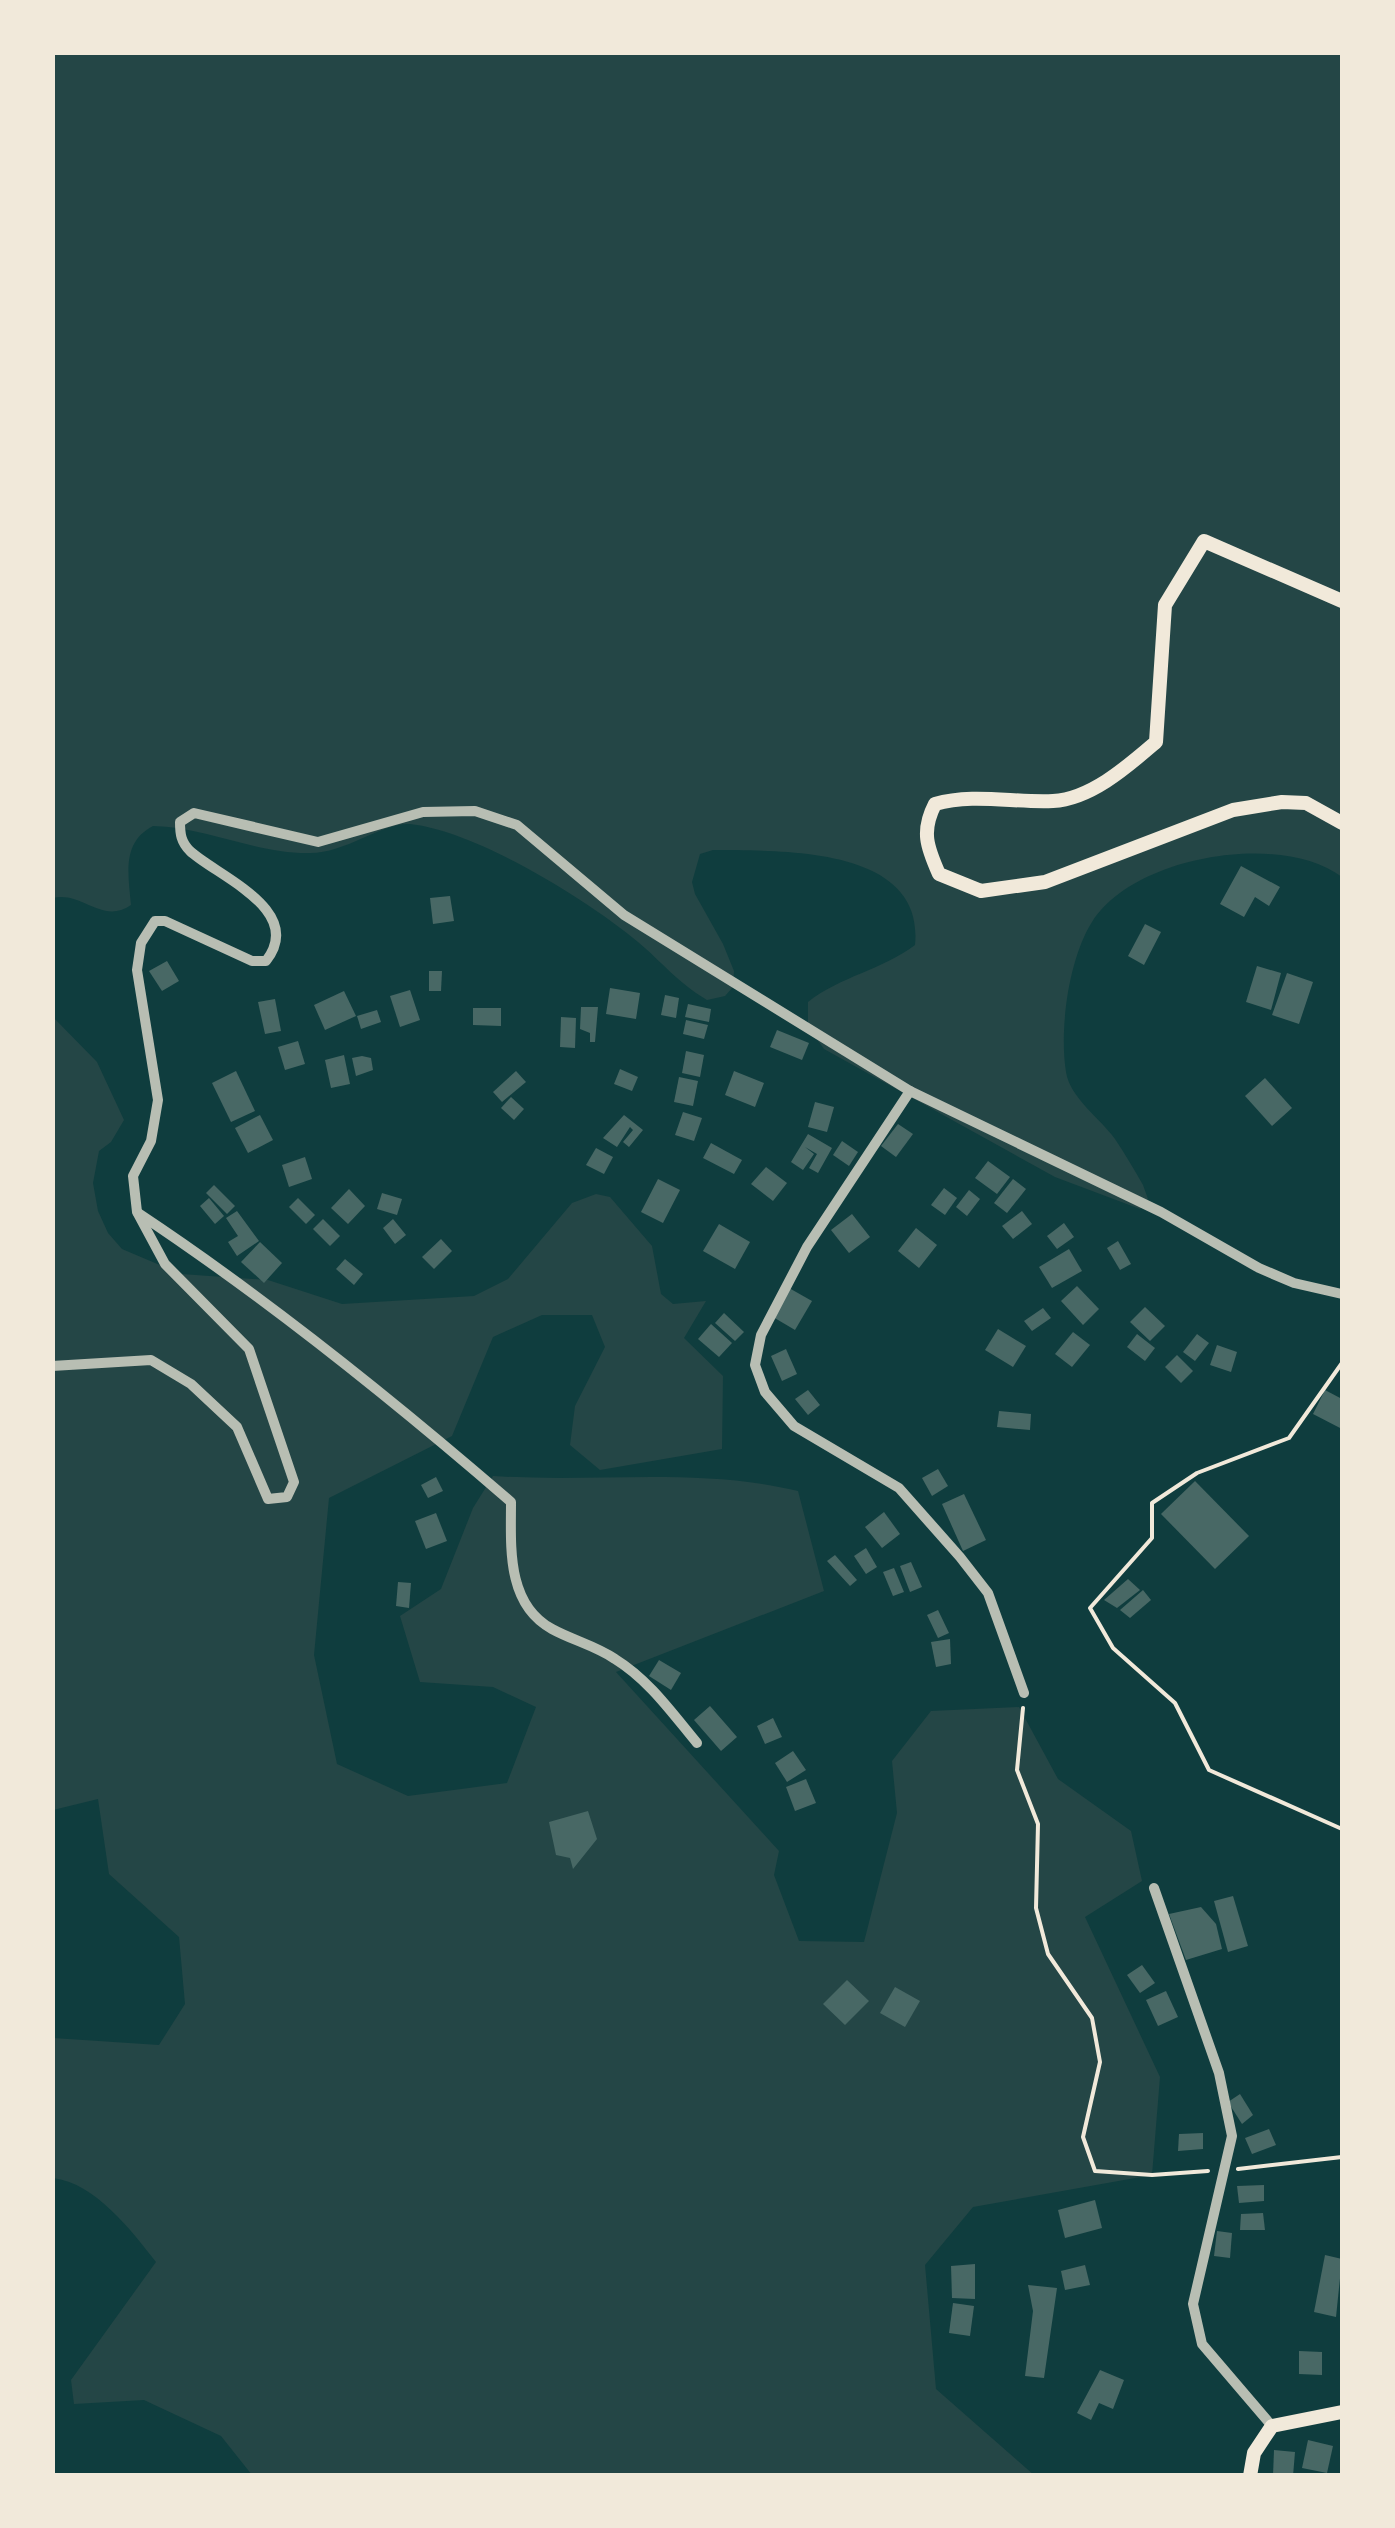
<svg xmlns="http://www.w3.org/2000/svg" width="1395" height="2528" font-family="Rubik,sans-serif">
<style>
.green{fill:#244646}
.building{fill:#486865}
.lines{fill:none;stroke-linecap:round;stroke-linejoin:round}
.path{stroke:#f1e9da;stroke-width:4}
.minor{stroke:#b8beb3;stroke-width:10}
.secondary{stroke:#f1e9da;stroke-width:14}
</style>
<rect width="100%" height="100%" fill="#0f3d3e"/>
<g class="green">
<path d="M52,53h1290v824c-61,-46 -209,-21 -250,45 -23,36 -33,107 -26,150 4,26 34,46 49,67 10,15 19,30 28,46l5,14 -8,10 -85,-32 -231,-128 -16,-22v-25c33,-26 74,-32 107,-57 10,-100 -136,-94 -202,-95l-13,4 -8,28 3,12 28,50 11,27 -1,16 -8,9 -18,4c-30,-18 -44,-37 -69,-58 -51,-43 -162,-111 -228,-118 -27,-2 -64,29 -100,29 -54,1 -104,-26 -157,-27 -31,16 -25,47 -22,79 -29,20 -49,-14 -78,-7z"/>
<path d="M52,1016l45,46 27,58 -13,22 -12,9 -6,32 5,28 10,22 14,16 59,25 87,6 74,24 132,-8 34,-17 64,-76 24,-9 14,3 42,49 9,48 12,10 33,-3 -22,37 39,38 -1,73 -122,21 -30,-25 5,-39 30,-59 -13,-32h-50l-49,22 -41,99 -123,62 -15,157 23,109 71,32 99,-13 29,-76 -43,-20 -73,-5 -20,-66 41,-27 32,-81 20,-32c102,7 206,-9 305,15l26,100 -208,81 163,179 -5,24 25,66 65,1 33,-129 -5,-52 39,-50 88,-4 39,72 73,52 11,50 -57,36 75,160 -8,98 -179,32 -48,58 11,124 98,86h-782l-31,-39 -77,-36 -70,4 -3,-24 85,-118c-25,-32 -61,-79 -103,-84v-140l106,7 26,-41 -6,-67 -70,-63 -11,-75 -45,11z"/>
</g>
<g class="building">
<path d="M1241,866l39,21 -11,19 -14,-9 -11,20 -24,-13z"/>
<path d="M450,896l4,25 -21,3 -3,-26z"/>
<path d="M1145,924l16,8 -17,33 -16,-9z"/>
<path d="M167,961l12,20 -17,10 -13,-20z"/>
<path d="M1257,966l24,7 -10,37 -25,-8z"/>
<path d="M429,971h13l-1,20h-12z"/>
<path d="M1287,973l26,9 -14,42 -27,-9z"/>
<path d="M610,988l30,5 -4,26 -30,-5z"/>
<path d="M410,990l10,30 -20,7 -10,-31z"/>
<path d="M344,991l12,25 -31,14 -11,-25z"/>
<path d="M665,995l14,3 -3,20 -15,-3z"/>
<path d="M275,999l6,32 -16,3 -7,-32z"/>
<path d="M688,1004l23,5 -2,13 -24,-5z"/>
<path d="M581,1007h17l-3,35h-5v-9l-10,-4z"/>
<path d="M473,1008h28v18l-28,-1z"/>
<path d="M377,1010l4,12 -20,7 -4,-13z"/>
<path d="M561,1017l15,1 -1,30 -15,-1z"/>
<path d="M686,1020l22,5 -4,14 -21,-5z"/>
<path d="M777,1030l32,13 -7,17 -32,-13z"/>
<path d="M298,1041l7,23 -20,6 -7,-23z"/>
<path d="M686,1051l18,4 -4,22 -18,-4z"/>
<path d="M344,1055l6,29 -19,4 -6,-28z"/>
<path d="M362,1056l9,2 2,12 -17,6 -4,-18z"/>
<path d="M620,1069l18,8 -6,14 -18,-7z"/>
<path d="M236,1071l19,40 -24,11 -19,-39z"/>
<path d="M516,1071l10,11 -24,20 -9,-10z"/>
<path d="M734,1071l30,12 -9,24 -30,-12z"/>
<path d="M679,1077l19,4 -5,25 -19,-4z"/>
<path d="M1265,1078l27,30 -20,18 -27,-30z"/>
<path d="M511,1097l13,12 -10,11 -13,-12z"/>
<path d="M815,1102l19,5 -7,25 -19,-5z"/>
<path d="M683,1112l19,6 -8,23 -19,-6z"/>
<path d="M260,1115l13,25 -25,13 -13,-25z"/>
<path d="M624,1115l19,15 -14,17 -6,-5 10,-12 -3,-3 -13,20 -14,-9z"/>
<path d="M898,1124l15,10 -17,23 -15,-11z"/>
<path d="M808,1134l24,14 -14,25 -9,-5 8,-14 -12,-7 9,7 -11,16 -12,-8z"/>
<path d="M842,1141l16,11 -9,14 -16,-11z"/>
<path d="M711,1143l31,17 -8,14 -31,-16z"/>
<path d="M596,1148l17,9 -9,17 -18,-9z"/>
<path d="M305,1157l7,22 -23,8 -7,-22z"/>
<path d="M988,1161l22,16 -13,17 -22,-16z"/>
<path d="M766,1167l21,16 -14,18 -22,-17z"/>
<path d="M658,1179l22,11 -17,33 -22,-11z"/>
<path d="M1013,1179l13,10 -19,24 -13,-10z"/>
<path d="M214,1185l21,21 -8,8 -21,-21z"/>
<path d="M944,1188l13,10 -12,17 -14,-10z"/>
<path d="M349,1189l16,17 -17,18 -17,-16z"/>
<path d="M969,1190l11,9 -13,17 -11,-9z"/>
<path d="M382,1193l20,6 -5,16 -20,-6z"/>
<path d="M209,1198l15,18 -9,8 -15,-18z"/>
<path d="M298,1198l17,17 -9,9 -17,-17z"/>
<path d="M237,1211l22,30 -22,15 -9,-14 10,-6 -12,-18z"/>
<path d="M1022,1211l10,13 -19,15 -11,-13z"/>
<path d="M852,1214l18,23 -21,16 -18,-23z"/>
<path d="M323,1219l17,17 -10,10 -17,-17z"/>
<path d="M393,1219l13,16 -11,9 -12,-16z"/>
<path d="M1064,1223l10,14 -17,12 -10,-13z"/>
<path d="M719,1224l31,18 -15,27 -32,-18z"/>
<path d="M916,1228l21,17 -18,23 -21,-17z"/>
<path d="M441,1239l11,12 -18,18 -12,-12z"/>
<path d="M1118,1241l13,23 -11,6 -13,-22z"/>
<path d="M260,1242l22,21 -18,20 -23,-21z"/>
<path d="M1069,1249l13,22 -30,17 -13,-21z"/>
<path d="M345,1259l18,15 -9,11 -18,-16z"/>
<path d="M1077,1286l22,23 -16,16 -22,-24z"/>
<path d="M789,1288l23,13 -17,29 -22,-13z"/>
<path d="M1145,1307l20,19 -15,15 -20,-19z"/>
<path d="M1043,1308l8,10 -19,13 -8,-10z"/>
<path d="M724,1313l20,19 -9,9 -20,-18z"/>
<path d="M711,1324l21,19 -13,14 -21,-18z"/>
<path d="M998,1329l28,17 -13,21 -28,-17z"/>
<path d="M1073,1332l17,13 -18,22 -17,-13z"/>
<path d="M1137,1334l18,14 -10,13 -18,-14z"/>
<path d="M1197,1334l12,9 -14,18 -12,-9z"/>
<path d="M1217,1345l20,7 -6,20 -21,-7z"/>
<path d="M786,1349l11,25 -15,7 -11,-25z"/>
<path d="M1177,1355l16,16 -12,12 -16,-16z"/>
<path d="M808,1390l12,15 -12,10 -13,-16z"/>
<path d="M1325,1390l17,9v30l-29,-15z"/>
<path d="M999,1411l32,3 -1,16 -33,-3z"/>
<path d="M938,1469l10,17 -16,10 -10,-18z"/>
<path d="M436,1477l7,14 -15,7 -7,-13z"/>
<path d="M1195,1481l54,55 -34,33 -54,-55z"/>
<path d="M964,1494l22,46 -23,11 -21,-47z"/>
<path d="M884,1512l16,22 -18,14 -17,-21z"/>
<path d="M436,1513l11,28 -21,8 -11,-28z"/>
<path d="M866,1548l11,19 -11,7 -12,-18z"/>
<path d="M835,1555l22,25 -7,6 -23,-25z"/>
<path d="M911,1562l11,25 -12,5 -10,-26z"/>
<path d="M894,1568l10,24 -11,4 -10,-24z"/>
<path d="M1128,1579l12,11 -23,18 -13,-8z"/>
<path d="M398,1582l13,1 -2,25 -13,-2z"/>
<path d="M1143,1590l8,10 -21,18 -10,-8z"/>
<path d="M938,1610l11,23 -11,5 -11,-23z"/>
<path d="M950,1639l1,25 -15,3 -5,-25z"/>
<path d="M659,1660l22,13 -10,17 -22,-14z"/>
<path d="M710,1706l27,31 -16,14 -27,-31z"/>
<path d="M773,1718l9,19 -17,7 -8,-18z"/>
<path d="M793,1751l13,19 -19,12 -12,-19z"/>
<path d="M806,1779l10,24 -21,8 -9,-24z"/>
<path d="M588,1811l9,28 -24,30 -3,-11 -14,-3 -7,-33z"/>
<path d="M1233,1896l15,50 -20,6 -14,-51z"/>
<path d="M1201,1907l15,17 6,25 -36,11 -17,-46z"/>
<path d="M1142,1965l13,18 -15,10 -13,-18z"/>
<path d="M847,1980l22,21 -24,24 -22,-21z"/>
<path d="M895,1987l25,14 -15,26 -25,-14z"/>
<path d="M1166,1991l12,26 -20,9 -12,-26z"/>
<path d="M1240,2094l13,21 -11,9 -14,-22z"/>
<path d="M1269,2129l7,16 -24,9 -7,-16z"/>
<path d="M1203,2133v16l-25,2 1,-17z"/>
<path d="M1264,2185v16l-25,2 -2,-17z"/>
<path d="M1095,2200l7,28 -37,10 -7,-28z"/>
<path d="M1263,2213l2,17h-25l1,-16z"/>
<path d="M1217,2231l15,2 -2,25 -16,-2z"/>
<path d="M1325,2255l17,4 -6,58 -22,-5z"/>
<path d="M975,2264v35l-23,-1 -1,-32z"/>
<path d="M1085,2265l5,20 -25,5 -4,-19z"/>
<path d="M1028,2285l29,3 -13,90 -19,-2 8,-65z"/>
<path d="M953,2303l21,3 -4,30 -21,-3z"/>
<path d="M1299,2351l23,1v23l-23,-1z"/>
<path d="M1100,2370l24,10 -11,29 -14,-6 -8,17 -14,-7z"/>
<path d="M1308,2440l25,6 -6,27 -25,-5z"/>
<path d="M1274,2450l21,2 -2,24h-20z"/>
</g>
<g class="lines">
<g class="path">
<path d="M1342,1363l-53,75 -92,35 -45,30v35l-62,70 23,40 62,55 34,67 133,59"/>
<path d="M1023,1708l-6,62 21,54 -2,84 12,46 44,64 8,44 -17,75 12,34 57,4 56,-4"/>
<path d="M1238,2169l104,-12"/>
</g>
<g class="minor">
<path d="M910,1091l-103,156 -46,88 -6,30 10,27 29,34 105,62 61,69 28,36 36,100"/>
<path d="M138,1213c131,87 254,186 373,289 0,44 -5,102 41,127 20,11 44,17 63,30 34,21 57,54 82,84"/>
<path d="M52,1366l99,-6 40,24 46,43 31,72 19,-2 7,-15 -45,-133 -84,-85 -28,-52 -4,-36 18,-35 7,-41 -21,-130 4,-27 14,-22h10l87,40h14c40,-51 -49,-85 -76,-110 -9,-9 -10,-17 -10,-29l14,-9 124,29 105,-30 52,-1 42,14 107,90 286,176 251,121 98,56 35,15 48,11"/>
<path d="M1154,1888l65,185 13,63 -39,168 9,40 70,82"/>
</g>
<g class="secondary">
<path d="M1342,601l-138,-60 -39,64 -9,137c-28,24 -65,57 -103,59 -39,2 -80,-8 -118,3 -14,27 -8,43 4,70l42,17 64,-9 188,-72 49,-8 24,1 36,20"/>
<path d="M1250,2476l4,-23 18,-27 70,-14"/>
</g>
</g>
<rect width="1395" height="2528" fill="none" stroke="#f1e9da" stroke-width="110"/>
</svg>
